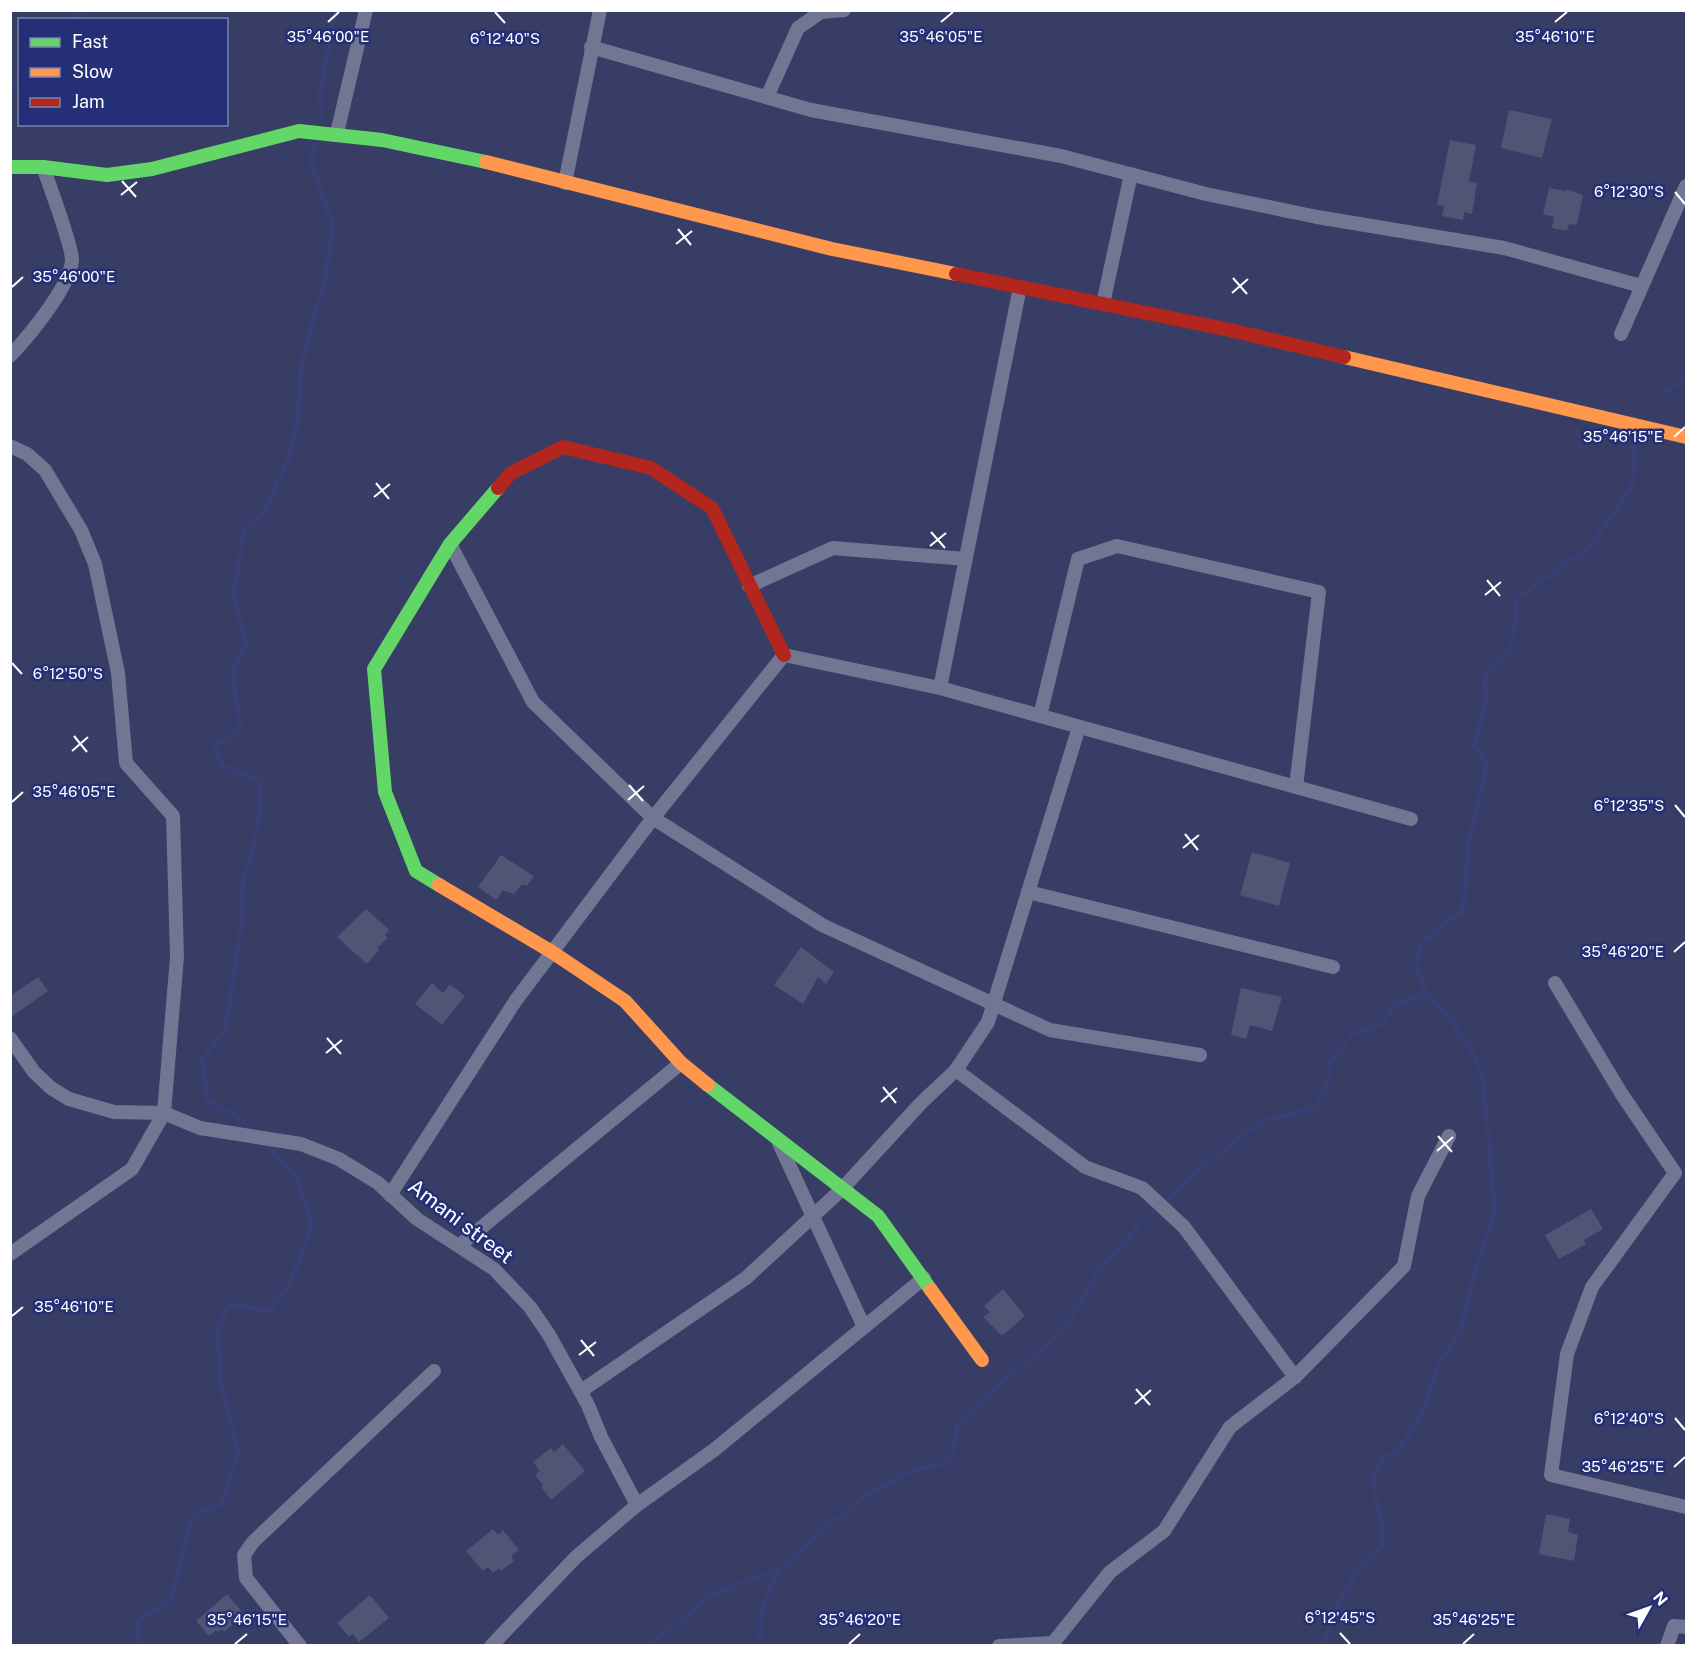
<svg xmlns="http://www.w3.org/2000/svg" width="1697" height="1656" font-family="'Public Sans',sans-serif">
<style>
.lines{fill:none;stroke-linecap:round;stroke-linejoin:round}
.stream{stroke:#373f73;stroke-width:5}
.building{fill:#505575}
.street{stroke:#717693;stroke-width:14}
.fast{stroke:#63d668;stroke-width:14}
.slow{stroke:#ff974d;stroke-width:14}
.jam{stroke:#b3261e;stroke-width:14}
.ticks{fill:none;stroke:#fff;stroke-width:2}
.labels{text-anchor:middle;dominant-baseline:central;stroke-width:5;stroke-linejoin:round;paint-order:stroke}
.street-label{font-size:21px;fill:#fff;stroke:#242f77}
.ticks-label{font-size:15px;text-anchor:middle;fill:#fff;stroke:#242f77;stroke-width:5;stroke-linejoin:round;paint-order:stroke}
</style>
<rect width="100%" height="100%" fill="#373d64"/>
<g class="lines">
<g class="stream">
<path d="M68,20l19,-10"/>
<path d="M10,90l10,-15"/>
<path d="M321,118l-1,-26 16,-82"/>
<path d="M1665,393l21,-16"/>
<path d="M255,1134l-18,-18 -29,-15 -6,-42 23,-28 16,-103 2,-46 10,-32 6,-36 1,-33 -38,-16 -7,-18 26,-20 -8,-46 1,-12 12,-25 -12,-51 10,-65 20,-16 24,-52 9,-36 5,-62 23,-83 8,-53 -22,-65 3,-15"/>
<path d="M138,1646v-26l33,-19 22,-87 29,-10 16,-54 -17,-67 -4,-55 14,-24 38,8 22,-30 21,-57 -15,-48 -36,-37"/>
<path d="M648,1646l67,-53 63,-23"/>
<path d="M760,1646l1,-35 17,-41 82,-71 49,-27 42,-10 7,-39 24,-24 60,-49 30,-33 23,-41 44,-51 59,-54 62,-49 56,-15 13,-28v-16l25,-30 27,-9 17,-20 28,-12"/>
<path d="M1323,1646l16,-44 16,-27 27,-28v-20l-6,-24 -2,-26 8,-17 18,-13 21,-31 17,-50 24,-40 11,-46 22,-68 -12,-133 -8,-23 -28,-41 -21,-23 -10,-26 5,-24 42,-31 6,-71 18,-76 -13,-18 12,-43 -1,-26 24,-24 6,-26 1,-28 74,-52 42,-61 4,-53"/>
</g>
</g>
<g class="building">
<path d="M1509,110l43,9 -10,39 -41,-10z"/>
<path d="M1450,140l26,5 -7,37 8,1 -5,31 -8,-2 -1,8 -21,-4 2,-10 -7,-1z"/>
<path d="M1549,188l17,3v-2l17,6 -6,30 -8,-1 -2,7 -15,-3 2,-11 -11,-3z"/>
<path d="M1252,852l38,11 -11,43 -39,-11z"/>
<path d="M501,855l33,21 -7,10 -5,-2 -8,10 -11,-4 -7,10 -18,-13z"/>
<path d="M366,909l23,21 -4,5 3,3 -11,10 2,2 -12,14 -30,-27z"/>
<path d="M801,947l33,25 -8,12 -8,-7 -15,27 -29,-19z"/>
<path d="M38,977l10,14 -38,27v-22z"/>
<path d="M432,983l11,10 7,-9 15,12 -23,29 -27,-21z"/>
<path d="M1241,988l41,9 -10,34 -22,-6 -4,14 -15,-4z"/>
<path d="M1591,1209l12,20 -19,11 2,4 -27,15 -14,-24z"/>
<path d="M1003,1289l22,27 -23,20 -19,-19 7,-5 -6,-6z"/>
<path d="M563,1444l22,27 -34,29 -10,-13 2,-2 -8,-10 5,-4 -7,-9 18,-14 3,4z"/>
<path d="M1546,1514l24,5 -2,13 10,3 -4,26 -35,-7z"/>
<path d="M493,1529l5,6 5,-5 16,20 -8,6 3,5 -13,10 -2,-3 -6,5 -5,-6 -5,4 -17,-20z"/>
<path d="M227,1594l17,20 -20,18 -2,-3 -4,3 -2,-2 -7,6 -13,-15z"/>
<path d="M370,1595l19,23 -30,24 -6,-8 -4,3 -12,-14z"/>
</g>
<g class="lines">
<g class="street">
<path d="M591,47l220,63 250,46 145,38 111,23 187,31 137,38"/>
<path d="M767,97l31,-69 23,-16 23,-2"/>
<path d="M337,133l29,-123"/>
<path d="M565,183l35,-173"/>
<path d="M1103,304l28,-130"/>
<path d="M1621,334l65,-148"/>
<path d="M10,356c19,-20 60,-69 62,-96 0,-15 -23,-76 -29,-93"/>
<path d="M10,446l17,8 18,16 36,60 14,34 23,109 8,90 47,53 4,141 -13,156 -32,56 -122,85"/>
<path d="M450,544l83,158 120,116 169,107 228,105 150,25"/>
<path d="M749,586l84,-38 133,11"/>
<path d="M940,688l80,-401"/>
<path d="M1040,716l38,-157 39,-13 202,46 -23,195"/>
<path d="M1028,892l305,75"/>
<path d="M1555,983l66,110 54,80 -83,114 -25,67 -16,121 135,32"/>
<path d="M10,1038l24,34 17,16 18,11 45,13 50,1 36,15 101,16 38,15 39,24 39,36 77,50 36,38 19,28 39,70 13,32 36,68 -61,52 -85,89"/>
<path d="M956,1070l129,97 57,21 42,39 111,150"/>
<path d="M779,1143l85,184"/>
<path d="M390,1195l126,-195 137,-182 131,-163 156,33 471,131"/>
<path d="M459,1246l222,-183"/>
<path d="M581,1391l165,-113 95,-88 80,-87 35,-33 32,-48 91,-295"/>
<path d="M637,1505l77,-55 210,-172"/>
<path d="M300,1646l-54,-68 -2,-23 9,-13 181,-171"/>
<path d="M999,1646l54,-3 57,-71 54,-41 66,-104 65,-50 109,-111 14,-70 31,-60"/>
<path d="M1667,1646l7,-20 12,1"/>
</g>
<g class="fast">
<path d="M10,167h33l64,8 45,-6 147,-38 83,9 104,22"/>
<path d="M439,885l-23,-14 -31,-79 -11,-123 76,-125 48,-56"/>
<path d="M708,1085l170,131 53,74"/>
</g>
<g class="slow">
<path d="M486,162l346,87 124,25"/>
<path d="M1344,357l342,80"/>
<path d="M439,885l113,67 73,49 56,62 27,22"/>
<path d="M931,1290l51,70"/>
</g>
<g class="jam">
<path d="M956,274l274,56 114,27"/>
<path d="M498,488l13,-15 52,-26 88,21 61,40 72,147"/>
</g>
</g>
<path class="ticks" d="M495,12l10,11M328,22l11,-10M941,22l12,-10M1555,22l12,-10M122,181l14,16M1675,192l10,12M121,195l16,-13M678,229l13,16M676,244l16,-13M1233,278l14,16M12,287l11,-10M1232,293l16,-14M1674,437l11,-10M376,483l13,16M374,497l16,-13M931,532l14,16M930,546l16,-13M1487,580l13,16M1485,595l16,-13M12,663l10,11M74,736l13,16M72,751l16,-14M629,785l14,16M628,800l16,-14M12,802l11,-10M1675,805l10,12M1185,834l13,16M1183,848l16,-13M1674,952l11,-10M327,1038l14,16M326,1053l16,-13M883,1087l13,16M881,1102l16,-14M1438,1136l14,16M1437,1151l16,-14M12,1316l11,-9M581,1340l13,16M579,1355l17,-13M1136,1389l14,16M1135,1404l16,-14M1675,1418l10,12M1674,1467l11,-10M1340,1633l10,11M235,1644l12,-10M849,1644l11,-10M1463,1644l11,-10"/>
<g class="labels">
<g class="street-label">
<text transform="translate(461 1221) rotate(37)">Amani street</text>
</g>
</g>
<g class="ticks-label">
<text x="328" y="42">35°46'00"E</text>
<text x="941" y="42">35°46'05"E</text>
<text x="1555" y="42">35°46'10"E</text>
<text x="505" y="44">6°12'40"S</text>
<text x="1629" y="197">6°12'30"S</text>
<text x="74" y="282">35°46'00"E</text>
<text x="1623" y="442">35°46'15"E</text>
<text x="68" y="679">6°12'50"S</text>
<text x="74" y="797">35°46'05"E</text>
<text x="1629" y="811">6°12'35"S</text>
<text x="1623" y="957">35°46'20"E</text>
<text x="74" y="1312">35°46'10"E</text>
<text x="1629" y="1424">6°12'40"S</text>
<text x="1623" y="1472">35°46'25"E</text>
<text x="1340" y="1623">6°12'45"S</text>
<text x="247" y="1625">35°46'15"E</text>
<text x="860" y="1625">35°46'20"E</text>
<text x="1474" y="1625">35°46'25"E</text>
</g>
<rect width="1697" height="1656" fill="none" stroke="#ffffff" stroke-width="24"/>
<rect x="18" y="18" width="210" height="108" fill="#242f77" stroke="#7c82ad" stroke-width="1.5"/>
<rect x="30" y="38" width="30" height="9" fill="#63d668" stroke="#7c82ad" stroke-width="1.5"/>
<text x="72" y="48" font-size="18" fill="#ffffff">Fast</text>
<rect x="30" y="68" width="30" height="9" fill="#ff974d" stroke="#7c82ad" stroke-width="1.5"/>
<text x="72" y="78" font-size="18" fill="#ffffff">Slow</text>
<rect x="30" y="98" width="30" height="9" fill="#b3261e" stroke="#7c82ad" stroke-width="1.5"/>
<text x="72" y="108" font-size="18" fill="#ffffff">Jam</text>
<g transform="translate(1649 1608) rotate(50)" stroke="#242f77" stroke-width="4.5" paint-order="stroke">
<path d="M0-4.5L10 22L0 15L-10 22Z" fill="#ffffff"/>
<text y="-9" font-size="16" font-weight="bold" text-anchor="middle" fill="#ffffff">N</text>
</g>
</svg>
